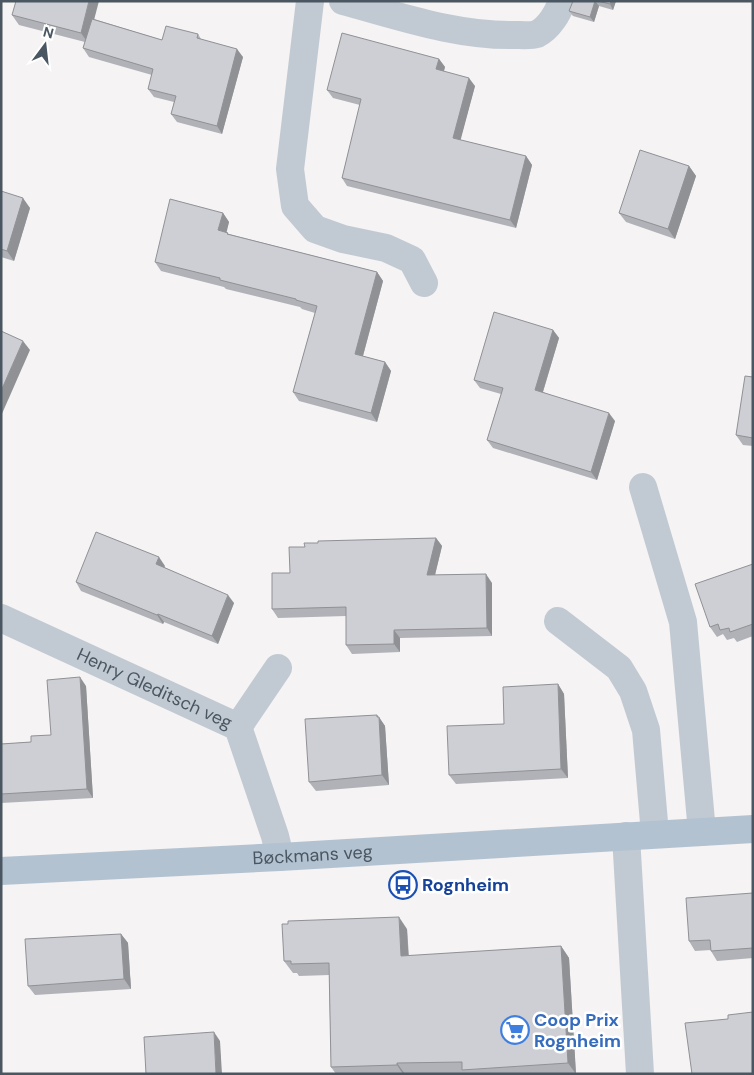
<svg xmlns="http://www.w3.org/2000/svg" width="754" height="1075" font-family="'DM Sans',sans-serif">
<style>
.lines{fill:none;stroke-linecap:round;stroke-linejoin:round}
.minor{stroke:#c1cad2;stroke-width:28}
.major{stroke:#b3c2d1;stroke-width:28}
.wall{fill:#b0b2b7}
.shaded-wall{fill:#909195}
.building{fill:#cdcfd5;stroke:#909195}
.labels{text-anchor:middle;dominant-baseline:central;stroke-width:5;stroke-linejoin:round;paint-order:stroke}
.street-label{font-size:18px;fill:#4a5661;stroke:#fff}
.transit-label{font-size:18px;font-weight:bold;fill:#164399;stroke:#fff;text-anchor:start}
.shop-label{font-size:18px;font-weight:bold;fill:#366cbe;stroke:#fff;text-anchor:start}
</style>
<rect width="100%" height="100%" fill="#f5f3f3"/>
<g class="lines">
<g class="minor">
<path d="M310,1l-20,168 5,37 20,23 28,10 43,9 26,12 12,23"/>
<path d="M343,1c56,15 113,35 171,34 7,0 17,1 23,-1 12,-6 21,-21 25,-33"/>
<path d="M643,487l40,135 19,210"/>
<path id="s1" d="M1,618l237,109 37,109 5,21"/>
<path d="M558,621l61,47 14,23 13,39 9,104"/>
<path d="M238,727l40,-59"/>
<path d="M626,836l14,238"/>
</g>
<path class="major" id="s2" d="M1,871l279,-14 473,-28"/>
</g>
<g class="wall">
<path d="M573,1h43l-3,9 -14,-4 -5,16 -21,-6 -4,-5z"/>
<path d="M12,15l82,4 68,21 36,-6 3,5 42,18 -21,77 -45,-12 -6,-8 3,-12 -20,-5 -6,-8 4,-14 -63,-18 -6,-9 2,-6 -66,-17z"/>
<path d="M439,59l6,8 -1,4 31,15 -15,54 66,16 6,9 -16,63 -169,-42 -5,-8 18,-73 -27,-7 -6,-8z"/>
<path d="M689,166l7,10 -21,63 -49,-17 -7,-9z"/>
<path d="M1,191l29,17 -16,53 -13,-4z"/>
<path d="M223,213l6,9 -3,10 3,2 148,38 6,9 -20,75 22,6 6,9 -14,51 -78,-21 -6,-9 22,-79 -13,-4 -2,-2 -74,-18 -2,-2 -63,-16 -6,-9z"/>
<path d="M553,330l6,8 -16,54 72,29 -18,59 -104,-32 -6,-8 14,-46 -21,-6 -6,-8z"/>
<path d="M753,377v69l-10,-1 -7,-10z"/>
<path d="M436,538l6,8 -7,29 57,8v53l-92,2v14l-48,2 -6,-9v-29l-68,2 -6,-9 18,-36 28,-30z"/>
<path d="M753,564v72l-16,6 -3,-4 -7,2 -4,-6 -6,3 -7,-10z"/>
<path d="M165,566l-1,1 70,36 -16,41 -54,-22 -1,2 -82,-33 -5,-9z"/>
<path d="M558,684l6,10 4,84 -112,6 -7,-9 55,-51z"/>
<path d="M86,686l7,112 -92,5v-59l30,-2 20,-7z"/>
<path d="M377,715l8,11 4,59 -73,6 -7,-9z"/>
<path d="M753,893v65l-36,3 -6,-10v-1l-16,1 -6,-10z"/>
<path d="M407,929l2,27 152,-10 8,12 7,116h-240l-5,-7 -2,-92 -30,1 -2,-3h-4l-9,-12z"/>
<path d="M121,934l7,9 3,46 -96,6 -7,-9z"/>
</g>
<g class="shaded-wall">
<path d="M89,1h10l-11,42 -7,-10z"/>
<path d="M595,1l4,5 -5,16 -4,-5z"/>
<path d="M611,1h5l-3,9 -3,-6z"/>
<path d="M237,49l6,8 -21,77 -5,-8z"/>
<path d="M439,59l6,8 -3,10 -6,-8z"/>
<path d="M469,78l6,8 -16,60 -6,-8z"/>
<path d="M526,156l6,9 -16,63 -6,-8z"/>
<path d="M689,166l7,10 -21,63 -7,-10z"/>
<path d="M23,198l7,10 -16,53 -7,-10z"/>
<path d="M223,213l6,9 -4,17 -7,-9z"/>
<path d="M377,272l6,9 -22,82 -6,-9z"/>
<path d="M553,330l6,8 -18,60 -6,-8z"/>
<path d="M23,341l7,9 -29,66v-25z"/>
<path d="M385,362l6,9 -14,51 -6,-9z"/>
<path d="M609,413l6,8 -18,59 -6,-8z"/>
<path d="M436,538l6,8 -9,37 -6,-8z"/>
<path d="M159,557l6,9 -3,6 -6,-8z"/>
<path d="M486,574l6,9v53l-5,-8z"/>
<path d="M228,595l6,8 -16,41 -6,-8z"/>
<path d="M158,614l6,8 -1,2 -6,-9z"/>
<path d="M394,630l6,8v14l-6,-8z"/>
<path d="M80,677l6,9 7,112 -6,-9z"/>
<path d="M558,684l6,10 4,84 -7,-9z"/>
<path d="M377,715l2,4v-2l6,9 4,59 -7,-10z"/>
<path d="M399,917l8,12 2,39 -8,-12z"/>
<path d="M121,934l7,9 3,46 -7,-10z"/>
<path d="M561,946l8,12 7,116 -8,-11z"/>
<path d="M214,1032l6,9 2,33h-6z"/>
<path d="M397,1063l8,11h-2l-6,-9z"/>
</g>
<g class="building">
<path d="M16,1h73l-8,32 -69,-18z"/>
<path d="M573,1h22l-5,16 -21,-6z"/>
<path d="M598,1h13l-1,3z"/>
<path d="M92,19l70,21 4,-14 32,8 -1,4 40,11 -20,77 -46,-12 5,-18 -28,-7 5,-20 -70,-21z"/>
<path d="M342,33l97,26 -3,10 33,9 -16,60 73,18 -16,64 -168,-42 19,-79 -34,-9z"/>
<path d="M640,150l49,16 -21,63 -49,-16z"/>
<path d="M1,191l22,7 -16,53 -6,-2z"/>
<path d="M170,199l53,14 -5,17 10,3 -1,1 150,38 -22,82 30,8 -14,51 -78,-21 24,-86 -21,-6v-1l-76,-19v-2l-65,-16z"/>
<path d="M494,312l59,18 -18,60 74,23 -18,59 -104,-32 16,-52 -29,-8z"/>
<path d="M1,331l22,10 -22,50z"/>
<path d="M745,376l8,1v61l-17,-3z"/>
<path d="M96,532l63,25 -3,7 72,31 -16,41 -54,-22 -1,1 -81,-33z"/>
<path d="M436,538l-9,37 59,-1 1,54 -93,2v14l-48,1v-38l-74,2v-36h18l-1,-26h16l-1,-4h14v-2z"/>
<path d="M753,564v60l-23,8 -1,-4 -9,2 -2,-6 -8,3 -15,-43z"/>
<path d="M80,677l7,112 -86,5v-50l30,-2v-6l20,-1 -4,-55z"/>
<path d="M558,684l3,85 -112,6 -2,-49 57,-2 -1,-37z"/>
<path d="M377,715v2h2l3,58 -73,7 -4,-63z"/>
<path d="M753,893v55l-42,3 -1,-11 -21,1 -3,-43z"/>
<path d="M399,917l2,39 160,-10 7,117 -106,7v-8l-65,1v2l-66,2 -2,-104 -38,1v-3h-7l-2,-37h6v-3z"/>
<path d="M121,934l3,45 -96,7 -3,-47z"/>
<path d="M753,1012v62h-61l-7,-51 43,-4v-4z"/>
<path d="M214,1032l2,42h-70l-2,-37z"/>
</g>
<defs>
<symbol id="bus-ring" viewBox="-11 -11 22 22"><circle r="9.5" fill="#fff" stroke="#1a4fb4" stroke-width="1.5"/><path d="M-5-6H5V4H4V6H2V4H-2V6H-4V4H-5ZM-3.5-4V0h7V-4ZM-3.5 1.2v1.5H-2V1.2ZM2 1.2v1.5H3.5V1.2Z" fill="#1a4fb4"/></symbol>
<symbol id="supermarket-ring" viewBox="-11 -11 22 22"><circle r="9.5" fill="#fff" stroke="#3f7fe0" stroke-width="1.5"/><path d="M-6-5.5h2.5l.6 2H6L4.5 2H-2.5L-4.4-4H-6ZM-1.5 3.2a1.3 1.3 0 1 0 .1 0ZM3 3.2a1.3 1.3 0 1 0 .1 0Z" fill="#3f7fe0"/></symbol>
</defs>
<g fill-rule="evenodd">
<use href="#bus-ring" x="387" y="869" width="32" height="32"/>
<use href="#supermarket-ring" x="499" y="1014" width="32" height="32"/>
</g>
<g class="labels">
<g class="street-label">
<text stroke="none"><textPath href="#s1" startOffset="169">Henry Gleditsch veg</textPath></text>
<text stroke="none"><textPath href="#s2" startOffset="312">Bøckmans veg</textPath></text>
</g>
<g class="transit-label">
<text x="422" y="885">Rognheim</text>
</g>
<g class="shop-label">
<text x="534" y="1020">Coop Prix<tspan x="534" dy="21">Rognheim</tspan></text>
</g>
</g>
<rect width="754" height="1075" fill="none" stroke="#4a5661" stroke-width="5"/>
<g transform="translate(45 45) rotate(15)" stroke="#ffffff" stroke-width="4" paint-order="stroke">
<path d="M0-4L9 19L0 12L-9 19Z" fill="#4a5661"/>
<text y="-8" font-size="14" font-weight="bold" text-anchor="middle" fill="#4a5661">N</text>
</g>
</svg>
